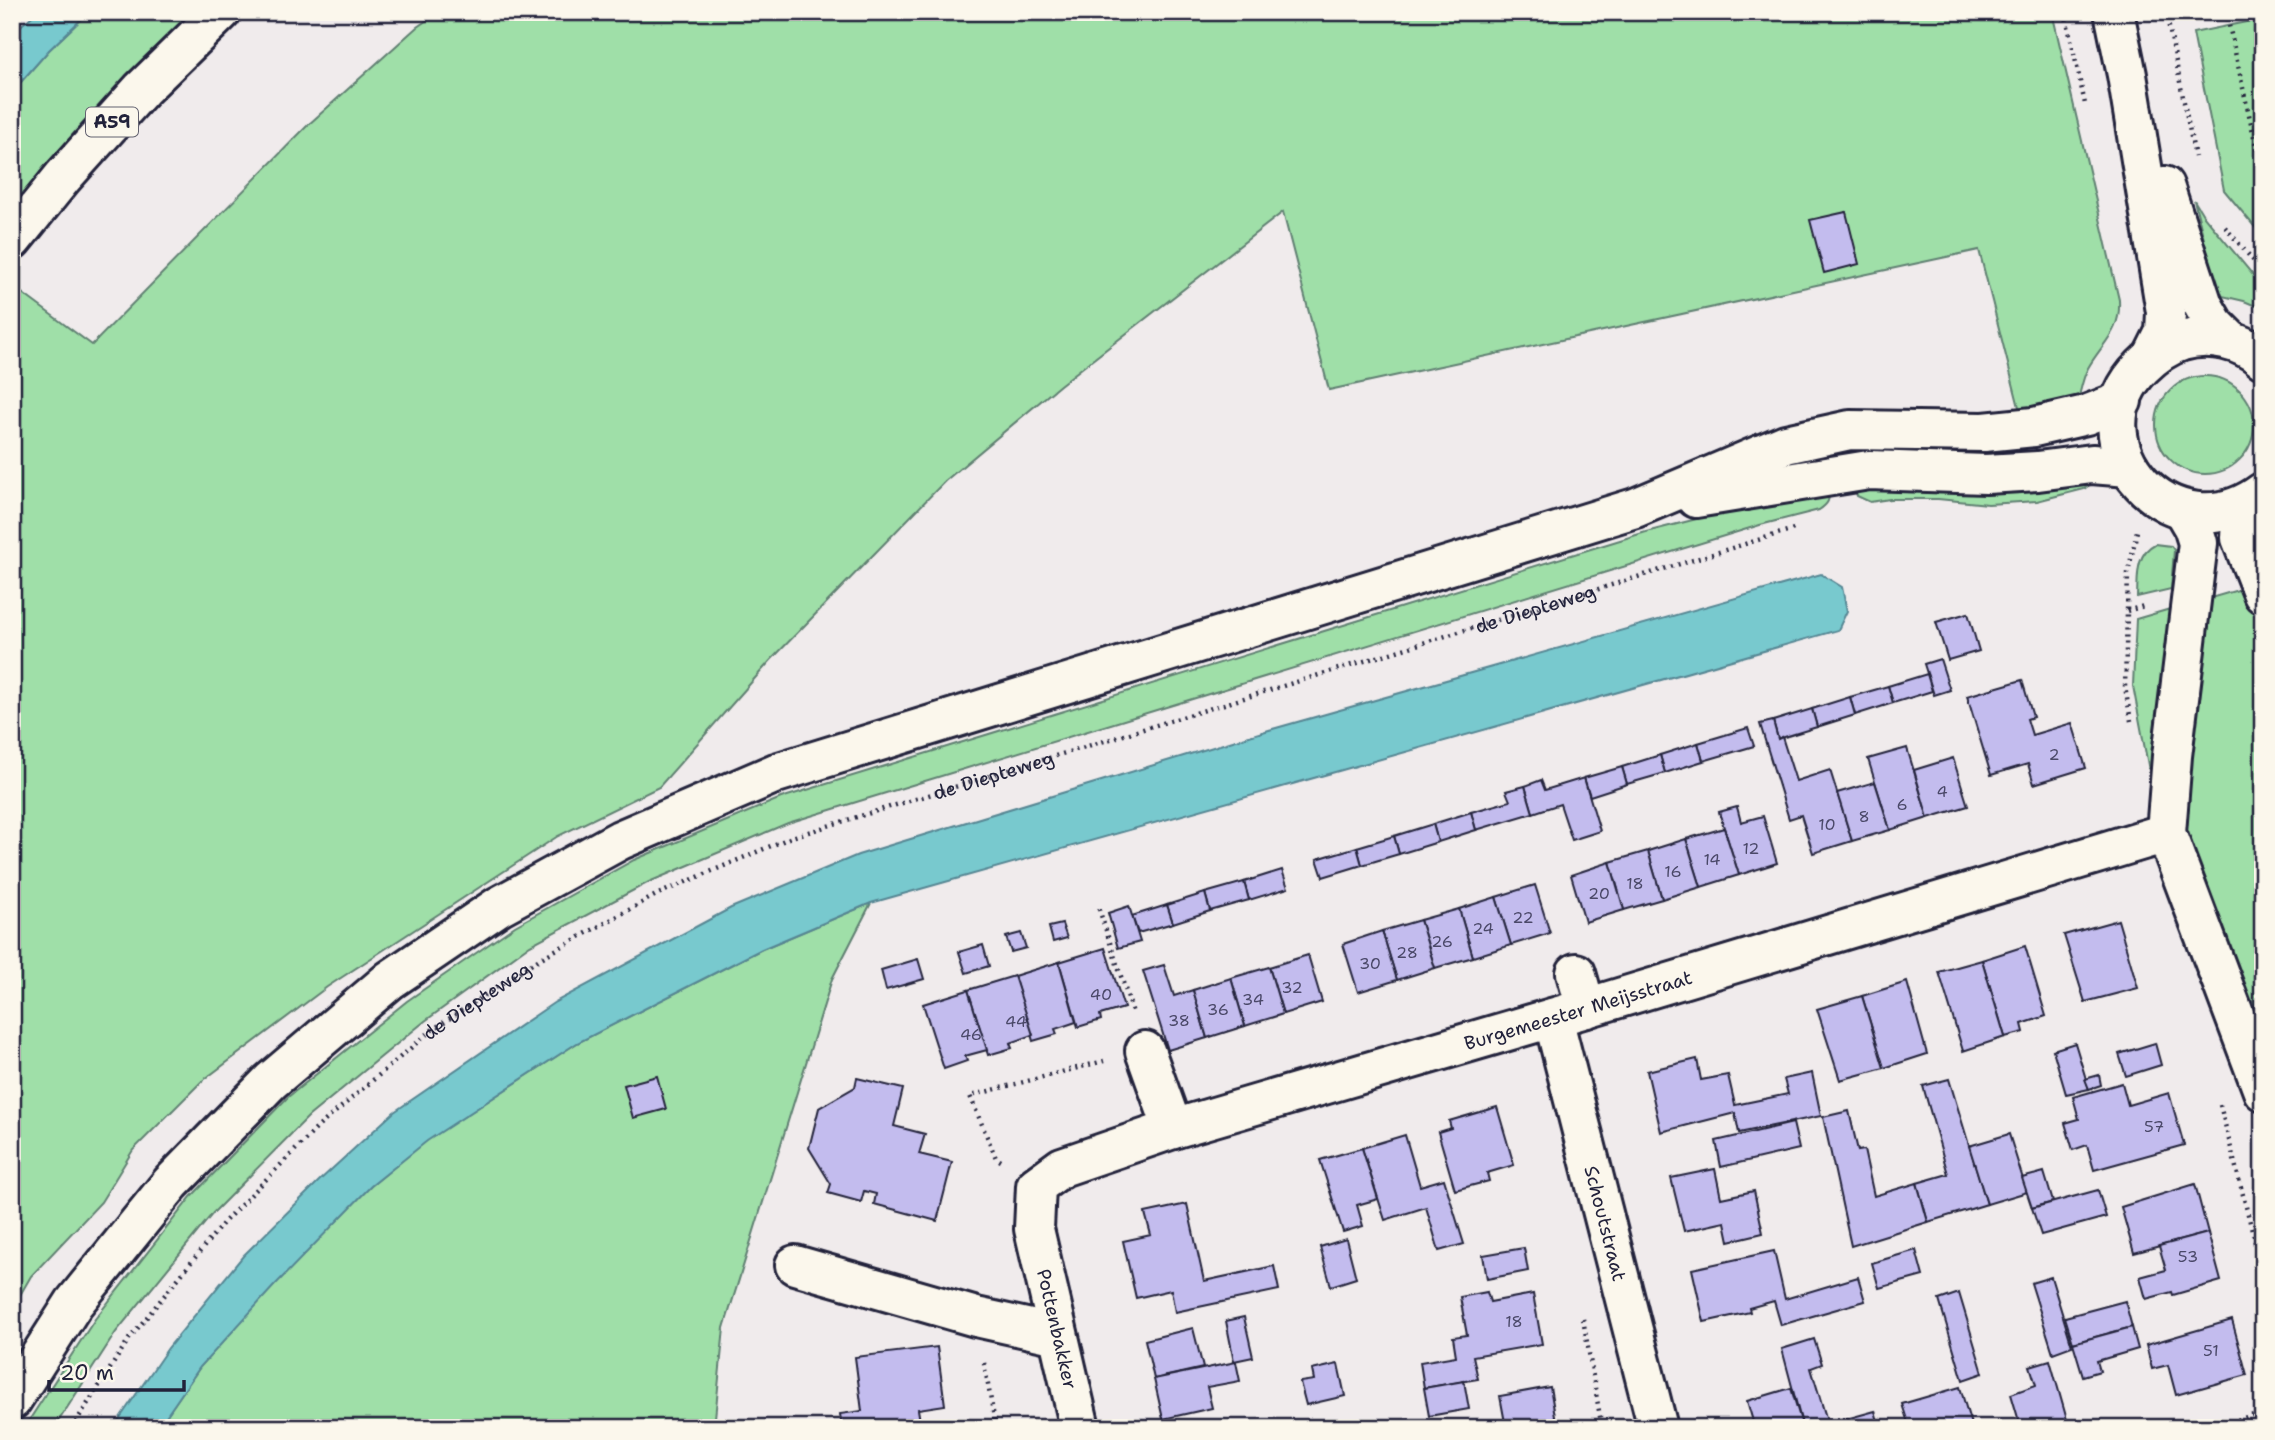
<svg xmlns="http://www.w3.org/2000/svg" width="2275" height="1440" font-family="'Shantell Sans',sans-serif">
<style>
.green{fill:#9fdfa8;stroke:#608072;stroke-width:2}
.water{fill:#78c9ce;stroke:#568693;stroke-width:2}
.building{fill:#c3bcee;stroke:#22223b;stroke-width:2}
.lines{fill:none;stroke-linecap:round;stroke-linejoin:round}
.minor-casing{stroke:#22223b;stroke-width:44}
.highway-casing{stroke:#22223b;stroke-width:44}
.path{stroke:#22223b;stroke-width:4.5;stroke-dasharray:2 5;stroke-linecap:butt}
.minor{stroke:#fbf7ec;stroke-width:38}
.highway{stroke:#fbf7ec;stroke-width:38}
.labels{text-anchor:middle;dominant-baseline:central;stroke-width:5;stroke-linejoin:round;paint-order:stroke}
.number-label{font-size:16px;fill:#4a4868}
.shield{fill:#fbf7ec;stroke:#636270;stroke-width:2}
.shield-label{font-size:18px;font-weight:bold;fill:#22223b}
.street-label{font-size:19px;fill:#22223b;stroke:#fbf7ec}
</style>
<rect width="100%" height="100%" fill="#f0ebec"/>
<filter id="ink" filterUnits="userSpaceOnUse"><feTurbulence type="fractalNoise" baseFrequency=".0143" numOctaves="2"/><feDisplacementMap in="SourceGraphic" scale="14" xChannelSelector="R" yChannelSelector="G"/><feConvolveMatrix kernelMatrix="1 2 1 2 8 2 1 2 1" color-interpolation-filters="sRGB"/></filter>
<g filter="url(#ink)">
<g class="green">
<path d="M89,12h104l-64,65 -117,134v-119l37,-42z"/>
<path d="M439,12h1613l67,288c2,32 -16,42 -31,68 -5,9 -7,21 -10,32l-57,15 -42,-165 -650,140 -46,-178 -223,173 -115,96 -174,179 -112,127 -101,49 -231,151 -126,95 -68,68 -32,52 -70,74 -19,33v-1013l6,-6 74,55 216,-220 109,-98z"/>
<path d="M2260,12h3v225l-39,-47 -31,-157 68,-14z"/>
<path d="M2194,200l9,15 55,66 5,8v20l-19,-8 -26,-6z"/>
<circle cx="2205" cy="425" r="49"/>
<path d="M2087,481l1,5 -4,3 -47,12 -49,3 -50,-5h-48l-20,3 -13,-6 -3,-9z"/>
<path d="M1829,490c1,10 -1,14 -10,20l-59,15 -972,298 -139,59 -119,63 -105,76 -116,95 -96,97 -97,119 -62,96h-30l71,-109 96,-122 97,-100 119,-96 108,-75 119,-66 147,-62 865,-266 109,-28z"/>
<path d="M2155,544l16,2 3,4 -3,39 -34,8c1,-19 -2,-43 18,-53z"/>
<path d="M2245,588l18,47v421l-73,-194 -11,-58 28,-205z"/>
<path d="M2177,607l-26,174 -18,-95 3,-67z"/>
<path d="M871,903l-39,76 -108,349 -10,100h-556l42,-61 74,-82 97,-99 55,-45 151,-98 185,-94z"/>
</g>
<g class="water">
<path d="M37,12h52l-40,38 -37,42v-59z"/>
<path d="M1821,574l21,13 5,24 -9,19 -967,273 -109,46 -185,94 -150,98 -56,45 -97,100 -74,81 -42,61h-45l55,-80 75,-92 77,-76 74,-68 161,-110 176,-94 127,-53 411,-125z"/>
</g>
<g class="building">
<path d="M1846,212l13,52 -35,9 -14,-53z"/>
<path d="M1968,613l11,38 -31,9 -12,-38z"/>
<path d="M1940,659l10,31 -16,5 -10,-31z"/>
<path d="M1927,674l5,17 -39,12 -5,-17z"/>
<path d="M2022,680l11,37 -6,2 5,16 40,-12 14,45 -52,16 -6,-20 -37,11 -24,-79z"/>
<path d="M1888,686l5,17 -38,12 -5,-18z"/>
<path d="M1850,697l5,18 -38,12 -5,-18z"/>
<path d="M1812,709l5,18 -39,12 -5,-18z"/>
<path d="M1773,721l5,18 4,-2 14,44 34,-11 22,71 -39,12 -12,-38 -12,4 -29,-95z"/>
<path d="M1748,728l6,18 -51,15 -5,-18z"/>
<path d="M1698,743l5,18 -38,12 -5,-18z"/>
<path d="M1907,748l21,70 -38,12 -22,-71z"/>
<path d="M1660,755l5,18 -38,11 -5,-17z"/>
<path d="M1953,758l15,48 -40,12 -14,-48z"/>
<path d="M1622,767l5,17 -37,12 -6,-18z"/>
<path d="M1584,778l16,53 -28,9 -12,-36 -27,9 -8,-27 16,-6 4,10z"/>
<path d="M1875,782l15,48 -38,11 -15,-48z"/>
<path d="M1525,786l8,27 -57,17 -5,-18 39,-11 -4,-10z"/>
<path d="M1737,807l4,15 22,-6 14,47 -38,12 -20,-63z"/>
<path d="M1471,812l5,18 -38,12 -5,-18z"/>
<path d="M1433,824l5,18 -39,12 -5,-18z"/>
<path d="M1724,828l15,47 -38,12 -15,-48z"/>
<path d="M1394,836l5,18 -37,11 -5,-18z"/>
<path d="M1686,839l15,48 -39,12 -14,-48z"/>
<path d="M1357,847l5,18 -39,12 -6,-18z"/>
<path d="M1648,851l14,48 -38,11 -14,-48z"/>
<path d="M1610,862l14,48 -39,12 -14,-47z"/>
<path d="M1282,870l6,18 -39,12 -5,-18z"/>
<path d="M1244,882l5,18 -39,11 -5,-18z"/>
<path d="M1535,885l15,48 -39,12 -15,-48z"/>
<path d="M1205,893l5,18 -37,12 -6,-18z"/>
<path d="M1496,897l15,48 -38,12 -14,-48z"/>
<path d="M1167,905l6,18 -35,10 -6,-17z"/>
<path d="M1129,906l11,36 -22,6 -10,-35z"/>
<path d="M1459,909l14,48 -38,11 -15,-48z"/>
<path d="M1420,920l15,48 -38,12 -15,-49z"/>
<path d="M2118,920l20,68 -53,14 -21,-67z"/>
<path d="M1062,924l5,14 -14,4 -4,-15z"/>
<path d="M1382,931l15,49 -39,12 -15,-48z"/>
<path d="M1021,933l5,15 -15,4 -5,-15z"/>
<path d="M983,945l6,21 -23,7 -7,-21z"/>
<path d="M2025,946l21,70 -24,8 2,8 -19,5 -23,-77z"/>
<path d="M1105,948l19,60 -24,7 1,5 -23,7 -19,-65z"/>
<path d="M1308,955l14,47 -39,12 -14,-47z"/>
<path d="M918,959l6,20 -38,11 -5,-20z"/>
<path d="M1982,960l23,77 -42,14 -24,-79z"/>
<path d="M1059,962l17,60 -21,7 2,5 -24,7 -19,-65z"/>
<path d="M1164,965l10,31 19,-6 14,48 -39,12 -25,-79z"/>
<path d="M1269,967l14,47 -38,12 -14,-48z"/>
<path d="M1014,976l19,59 -23,8 2,5 -24,7 -20,-65z"/>
<path d="M1231,978l14,48 -38,12 -14,-48z"/>
<path d="M1907,982l20,72 -43,14 -22,-72z"/>
<path d="M968,990l19,60 -22,6 2,5 -23,8 -21,-65z"/>
<path d="M1862,996l22,72 -44,12 -23,-71z"/>
<path d="M2075,1043l14,46 -23,5 -13,-44z"/>
<path d="M2155,1043l6,22 -35,11 -7,-22z"/>
<path d="M1697,1059l4,21 27,-5 7,30 53,-11 -4,-15 28,-6 9,43 -82,17 -4,-20 -74,19 -14,-61z"/>
<path d="M2099,1075l2,10 -12,4 -4,-10z"/>
<path d="M657,1076l9,33 -33,9 -9,-33z"/>
<path d="M857,1078l46,11 -9,37 31,8 -6,20 33,8 -15,59 -63,-17 2,-10 -12,-3 -3,11 -33,-9 3,-9 -22,-36 10,-40 36,-21z"/>
<path d="M1949,1079l38,125 -59,18 -11,-39 31,-9 -25,-88z"/>
<path d="M2122,1083l6,22 41,-12 15,52 -90,25 -7,-25 -14,5 -8,-27 14,-4 -6,-22z"/>
<path d="M1497,1107l17,58 -27,8 2,8 -34,9 -17,-58 13,-4 -2,-7z"/>
<path d="M1849,1111l9,40 6,-1 10,46 43,-13 11,39 -77,24 -28,-129z"/>
<path d="M1793,1123l6,26 -78,18 -5,-26z"/>
<path d="M2009,1134l18,58 -40,12 -18,-58z"/>
<path d="M1405,1135l15,51 24,-7 20,65 -25,7 -13,-44 -41,13 -23,-72z"/>
<path d="M1362,1148l16,51 -21,6 6,21 -20,6 -23,-72z"/>
<path d="M1715,1169l6,29 33,-7 9,42 -34,8 -4,-19 -41,9 -13,-53z"/>
<path d="M2044,1172l9,30 -21,6 -10,-30z"/>
<path d="M2195,1184l13,49 -74,20 -13,-46z"/>
<path d="M2098,1190l8,27 -65,18 -9,-27z"/>
<path d="M1187,1204l17,77 70,-15 5,24 -104,22 -4,-22 -35,8 -13,-57 28,-6 -6,-22z"/>
<path d="M2208,1233l13,48 -48,14 -1,-3 -26,7 -6,-22 26,-7 -7,-24z"/>
<path d="M1346,1239l10,39 -25,8 -11,-39z"/>
<path d="M1524,1248l4,23 -41,8 -4,-24z"/>
<path d="M1916,1250l7,26 -44,12 -7,-25z"/>
<path d="M1774,1251l11,48 73,-22 7,24 -84,24 -7,-24 -25,7 1,4 -46,10 -12,-53z"/>
<path d="M2051,1277l21,69 -19,7 -22,-70z"/>
<path d="M1487,1292l3,10 43,-8 9,50 -69,12 5,23 -54,9 -4,-26 36,-6 -3,-19 14,-2 -7,-38z"/>
<path d="M1959,1293l24,80 -20,7 -24,-80z"/>
<path d="M2125,1301l7,26 -59,16 -8,-26z"/>
<path d="M1244,1317l9,40 -19,4 -8,-40z"/>
<path d="M2232,1320l15,55 -71,20 -8,-30 -16,4 -6,-24z"/>
<path d="M2132,1327l6,22 -41,12 3,10 -17,5 -10,-33z"/>
<path d="M1193,1328l10,40 -49,11 -9,-39z"/>
<path d="M1814,1339l8,25 -11,4 17,56 47,-13 5,17h-56l-1,-2 -20,2 -21,-79z"/>
<path d="M937,1347l8,58 -27,4 3,19h-79l-2,-14 22,-3 -7,-54z"/>
<path d="M2050,1360l19,67 -48,1 -10,-34 25,-9 -6,-19z"/>
<path d="M1236,1362l4,19 -33,6 5,21 -49,11 -9,-40z"/>
<path d="M1338,1364l7,32 -39,9 -6,-23 14,-2 -2,-10z"/>
<path d="M1464,1381l5,28 -40,7 -5,-28z"/>
<path d="M1550,1387l7,40 -51,1 -6,-32z"/>
<path d="M1960,1387l12,41h-49l-2,-6 -12,4 -7,-22z"/>
<path d="M1791,1388l12,40h-57l8,-3 -7,-24z"/>
</g>
<g class="lines">
<defs>
<g id="minor">
<path d="M2114,12l13,63 39,237 -1,20 -12,24"/>
<path d="M2164,186l39,119 11,19 17,17"/>
<path d="M2263,359c-22,-19 -53,-26 -81,-18 -16,5 -28,14 -40,26 -73,74 30,193 121,125"/>
<path d="M1696,498l173,-28 117,4 52,-3 54,-7 37,3"/>
<path d="M2249,502l-7,17 -1,19 22,56"/>
<path d="M2183,510l10,17 5,16 -26,213 -6,77 97,258"/>
<path d="M1576,973l10,35"/>
<path id="s2" d="M1553,1018l105,410"/>
<path d="M1145,1051l28,78"/>
<path d="M795,1265l181,52 82,18"/>
<path d="M12,1400l62,-97 97,-120 100,-102 119,-101 109,-74 121,-66 156,-67 859,-265 151,-64 64,-14 134,2 50,-5 52,-12 36,-14"/>
<path id="s3" d="M1080,1428l-46,-199 2,-43 26,-19 111,-38 413,-121 580,-175"/>
</g>
<path id="highway" d="M12,240l51,-63 79,-88 79,-77"/>
</defs>
<use href="#minor" class="minor-casing"/>
<use href="#highway" class="highway-casing"/>
<g class="path">
<path d="M2065,12l20,92"/>
<path d="M2166,12l29,145"/>
<path d="M2226,12l37,165"/>
<path d="M2225,227l38,45"/>
<path d="M2256,264l7,-33"/>
<path d="M2127,611l20,-6"/>
<path d="M2131,721l-6,-34 3,-114 9,-42"/>
<path d="M1099,909l34,104"/>
<path d="M2220,1105l43,168"/>
<path d="M1001,1161l-5,-3 -26,-62 134,-35"/>
<path d="M1583,1319l19,109"/>
<path d="M984,1363l12,65"/>
<path id="s1" d="M72,1428l57,-89 95,-117 95,-96 113,-96 109,-72 117,-64 134,-57 1005,-309"/>
<path d="M2211,1428l52,-16"/>
</g>
<use href="#minor" class="minor"/>
<use href="#highway" class="highway"/>
</g>
</g>
<g class="labels">
<g class="number-label">
<text x="2054" y="754">2</text>
<text x="1942" y="791">4</text>
<text x="1902" y="804">6</text>
<text x="1864" y="816">8</text>
<text x="1827" y="824">10</text>
<text x="1751" y="848">12</text>
<text x="1712" y="859">14</text>
<text x="1673" y="871">16</text>
<text x="1635" y="883">18</text>
<text x="1599" y="893">20</text>
<text x="1523" y="917">22</text>
<text x="1483" y="928">24</text>
<text x="1442" y="941">26</text>
<text x="1407" y="952">28</text>
<text x="1370" y="963">30</text>
<text x="1292" y="987">32</text>
<text x="1101" y="994">40</text>
<text x="1253" y="999">34</text>
<text x="1218" y="1009">36</text>
<text x="1179" y="1020">38</text>
<text x="1016" y="1021">44</text>
<text x="971" y="1034">46</text>
<text x="2154" y="1126">57</text>
<text x="2188" y="1256">53</text>
<text x="1514" y="1321">18</text>
<text x="2211" y="1350">51</text>
</g>
<rect class="shield" x="86" y="107.5" width="52" height="29" rx="5"/>
<g class="shield-label">
<text x="112" y="122">A59</text>
</g>
<g class="street-label">
<text stroke="none"><textPath href="#s1" startOffset="1727">de Diepteweg</textPath></text>
<text stroke="none"><textPath href="#s1" startOffset="1160">de Diepteweg</textPath></text>
<text stroke="none"><textPath href="#s1" startOffset="593">de Diepteweg</textPath></text>
<text stroke="none"><textPath href="#s3" startOffset="819">Burgemeester Meijsstraat</textPath></text>
<text stroke="none"><textPath href="#s2" startOffset="212">Schoutstraat</textPath></text>
<text transform="translate(1057 1329) rotate(77)">Pottenbakker</text>
</g>
</g>
<rect width="2275" height="1440" fill="none" stroke="#fbf7ec" stroke-width="42"/>
<rect x="21" y="21" width="2233" height="1398" fill="none" stroke="#22223b" stroke-width="2.5" filter="url(#ink)"/>
<path d="M49 1380v10h135v-10" fill="none" stroke="#22223b" stroke-width="3.5"/>
<text x="60" y="1380" font-size="21" fill="#22223b" stroke="#fbf7ec" stroke-width="5" paint-order="stroke">20 m</text>
</svg>
